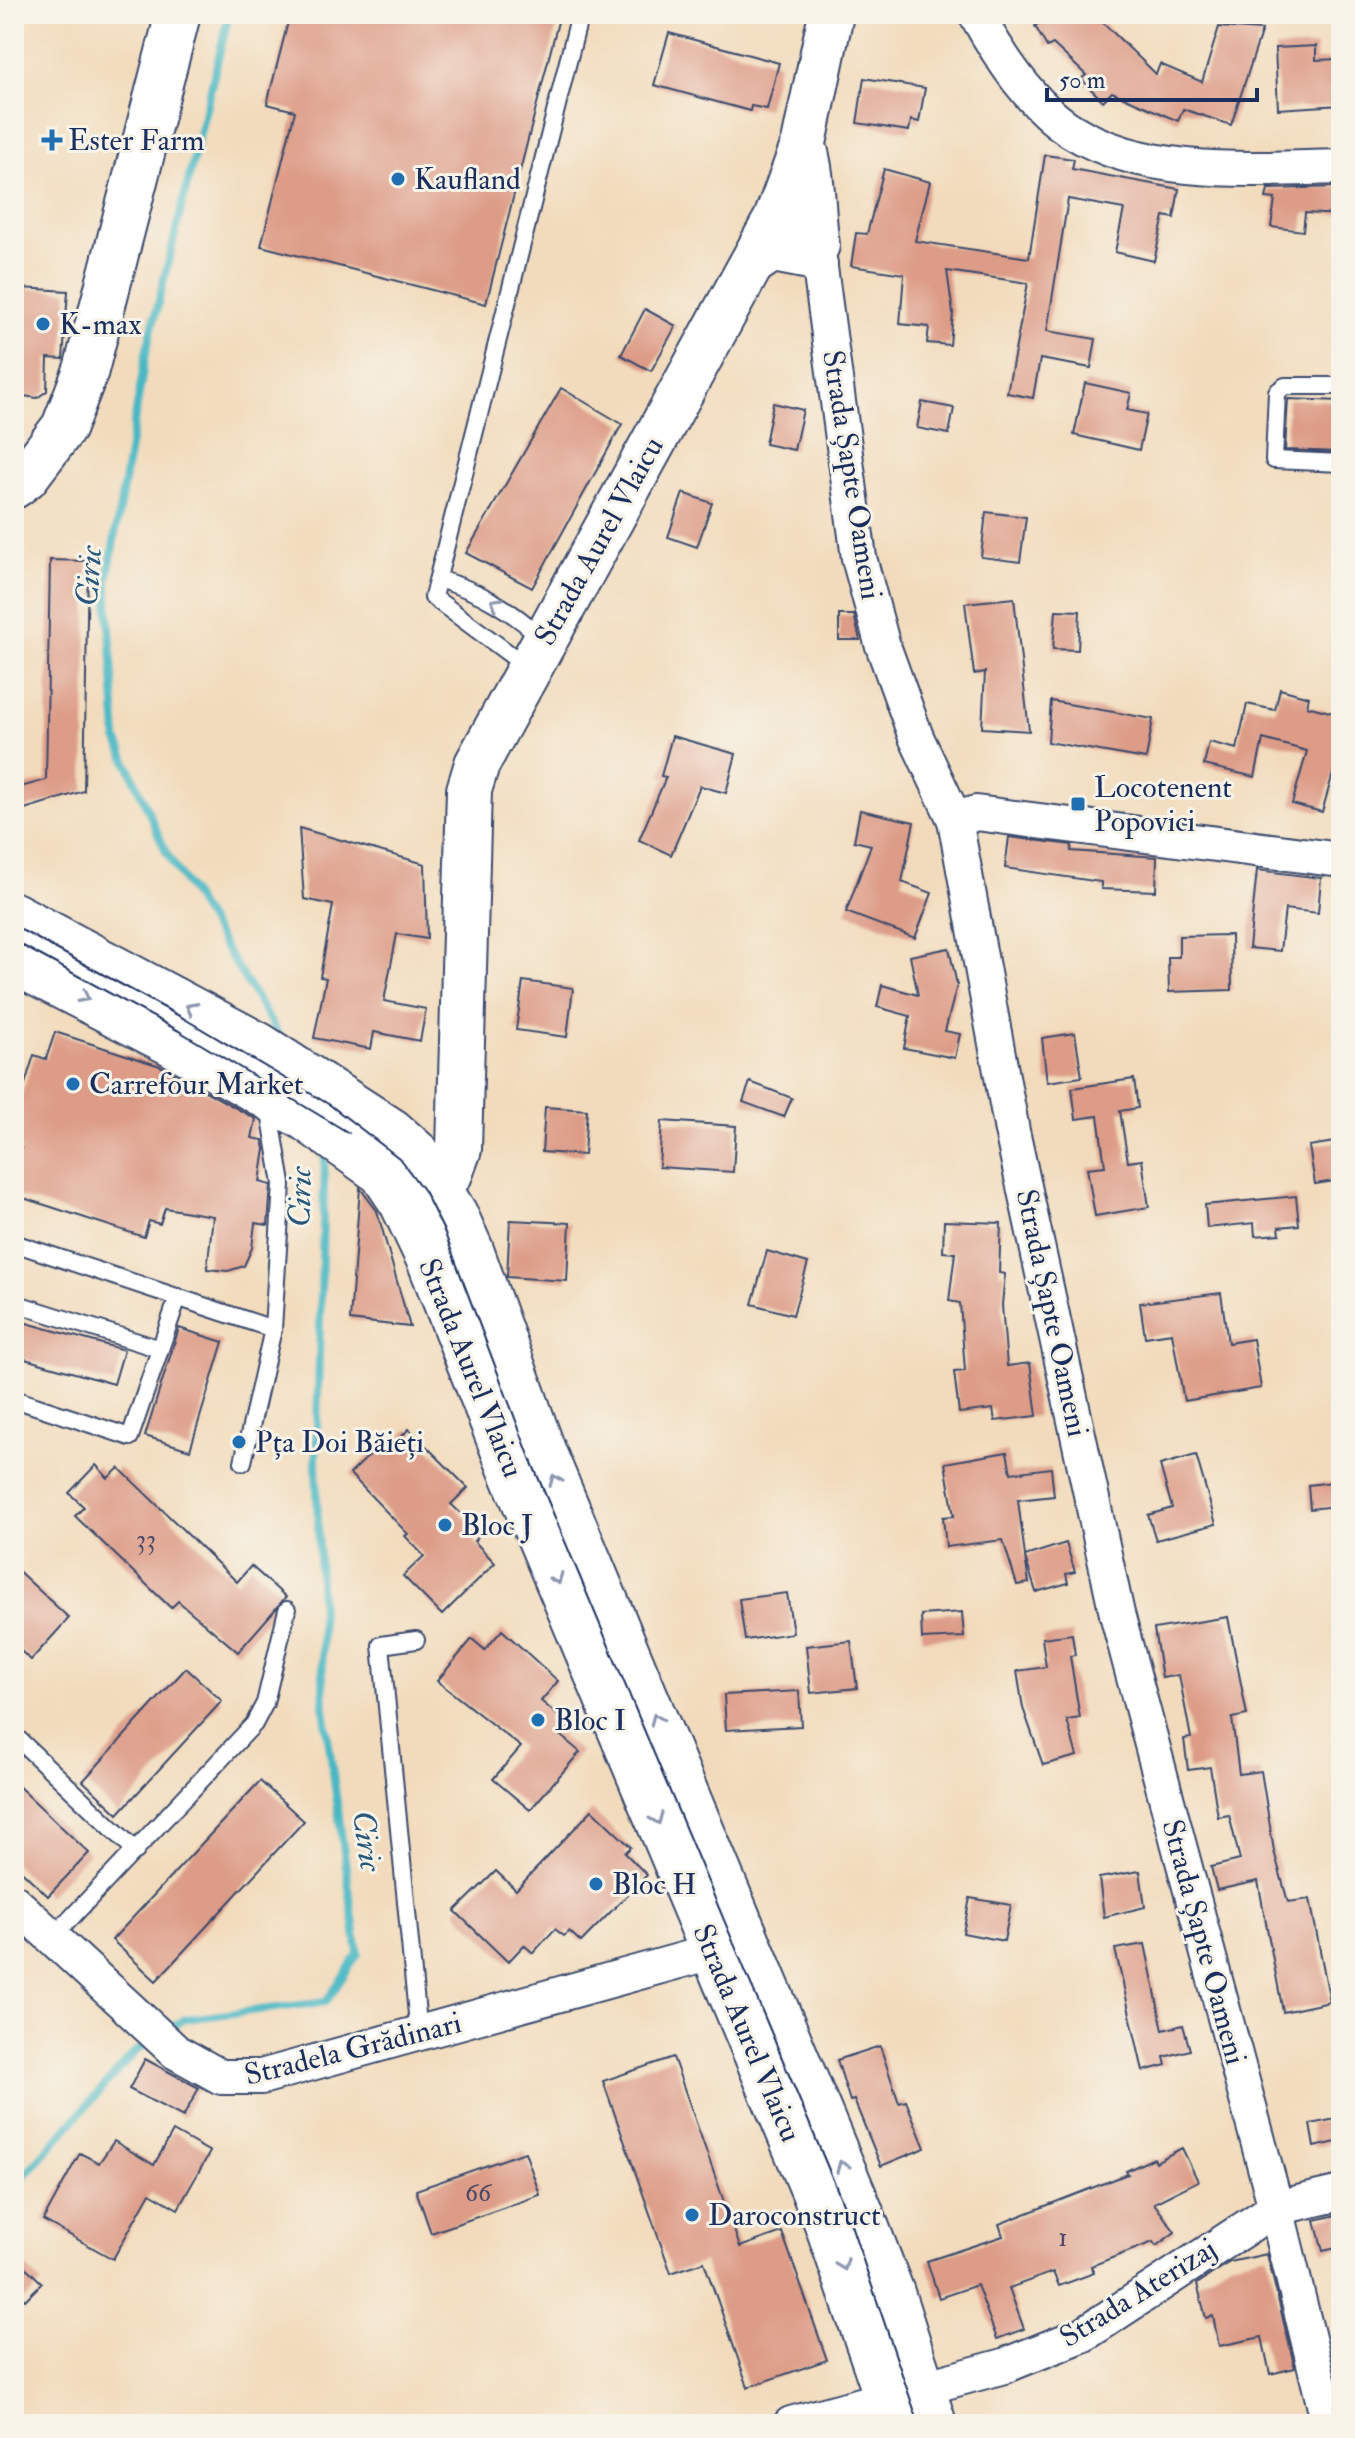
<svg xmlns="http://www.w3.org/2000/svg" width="1355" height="2438" font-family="'IM FELL Double Pica',serif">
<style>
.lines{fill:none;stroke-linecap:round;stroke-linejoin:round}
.stream{stroke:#4ab8c4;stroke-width:8}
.building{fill:#dd9c87}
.lane-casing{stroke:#3b496c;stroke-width:20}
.street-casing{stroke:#3b496c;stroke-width:38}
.secondary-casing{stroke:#3b496c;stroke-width:48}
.lane{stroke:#fff;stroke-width:16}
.street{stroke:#fff;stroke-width:34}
.secondary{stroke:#fff;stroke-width:44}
.tram{stroke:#1b2f5e;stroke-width:2}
.oneway{stroke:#8d97ae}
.poi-dot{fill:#1f6fb2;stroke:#f7f3e8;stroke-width:3}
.labels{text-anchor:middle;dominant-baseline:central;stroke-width:6;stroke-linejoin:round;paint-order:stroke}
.number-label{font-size:26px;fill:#4c4a68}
.poi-label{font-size:30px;fill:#1b2f5e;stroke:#f7f3e8;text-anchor:start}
.street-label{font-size:30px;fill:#1b2f5e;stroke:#f7f3e8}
.water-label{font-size:32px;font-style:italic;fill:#29587d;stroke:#f7f3e8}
</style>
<rect width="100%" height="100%" fill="#f7f3e8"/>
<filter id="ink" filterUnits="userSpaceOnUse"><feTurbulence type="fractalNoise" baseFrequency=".0125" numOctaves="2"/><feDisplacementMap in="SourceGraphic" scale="16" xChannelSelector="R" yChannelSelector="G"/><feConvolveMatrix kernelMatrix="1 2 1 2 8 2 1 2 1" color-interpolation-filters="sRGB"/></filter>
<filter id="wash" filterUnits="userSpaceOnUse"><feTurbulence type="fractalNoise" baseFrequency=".006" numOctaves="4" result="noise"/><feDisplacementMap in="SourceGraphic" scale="32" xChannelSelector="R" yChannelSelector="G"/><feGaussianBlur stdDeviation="1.8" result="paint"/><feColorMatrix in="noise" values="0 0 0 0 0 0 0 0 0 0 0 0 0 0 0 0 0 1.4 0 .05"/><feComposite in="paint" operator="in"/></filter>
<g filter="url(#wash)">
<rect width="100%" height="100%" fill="#f2dbbc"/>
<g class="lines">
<g class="stream">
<path d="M229,14l-83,339 -39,229 10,157 49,113 114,185"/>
<path d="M165,2032l20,-13 141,-17 32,-48 -34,-246 -8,-245 9,-313"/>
<path d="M14,2187l122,-136 15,-10"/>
</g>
</g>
<g id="blocks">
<g class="building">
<path d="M290,14h270l-74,290 -225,-58 34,-135 -28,-7z"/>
<path d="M1054,14h40l62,60 4,-10 42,18 17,-55 43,3 -31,95 -48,-16 -5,12 -66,-29 -9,9 -22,-22 5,-4 -33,-31 -6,3 -12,-21z"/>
<path d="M669,33l110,30 -12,46 -16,-3 -1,5 -96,-26z"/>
<path d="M1316,46v14l23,-1 2,46 -63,4 -3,-61z"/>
<path d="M864,78l61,10 -6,34 -8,-2 -2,11 -52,-8z"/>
<path d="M1045,155l29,4 -2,10 107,20 -5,29 -10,-2 -10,45 -39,-9 9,-43 -56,-10 -21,132 49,8 -5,29 -51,-9 -7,39 -26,-5 21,-110 -81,-12 6,42 -3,32 -23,-2 2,-16 -29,-3 4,-50 -53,-8 5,-33 11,1 17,-65 46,13 -15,59 114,17z"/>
<path d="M1341,187v28l-36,-2 -2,18 -32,-4 4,-28 -9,-1 2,-9z"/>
<path d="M21,288l47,3 -5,68 -15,-1 -1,33 -10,7 -13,-2 -8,-11z"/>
<path d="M645,309l31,17 -25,45 -30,-16z"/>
<path d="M1085,383l46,10 -4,17 20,4 -8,36 -65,-15z"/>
<path d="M561,388l61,36 -90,164 -66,-35z"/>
<path d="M1288,399l53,2v51l-56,-2z"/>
<path d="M922,402l32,6 -5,26 -32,-6z"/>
<path d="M773,403l30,7 -9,40 -29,-6z"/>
<path d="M683,493l29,10 -15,44 -29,-10z"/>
<path d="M986,512l40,5 -6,45 -39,-5z"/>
<path d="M50,560l38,1 -4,230 -66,20 -1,-23 29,-8z"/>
<path d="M1014,598l15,133 -47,-3 3,-56 -11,2 -9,-71z"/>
<path d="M1056,610l24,1 -2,39 -25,-1z"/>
<path d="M839,615h15l6,25h-21z"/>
<path d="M1280,689l29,8 -2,9 34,9v30l-19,67 -30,-8 15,-53 -44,-12 -8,38 -51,-12 5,-23 28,7 10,-45 28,6z"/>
<path d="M1051,701l102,18 -7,40 -98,-17z"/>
<path d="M672,736l64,18 -10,39 -26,-7 -29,69 -32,-15 27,-63 -5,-1z"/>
<path d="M860,810l54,12 -12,60 30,11 -17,45 -69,-26 25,-67 -17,-4z"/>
<path d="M299,828l126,36 2,75 -30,-5 -13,67 42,8 -6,32 -46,-9 -3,17 -57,-11 12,-60 -6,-1 13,-72 -29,-6z"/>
<path d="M1009,837l63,8 -1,6 86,6 -1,34 -55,-2v-7l-96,-14z"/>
<path d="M1257,870l64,8 -3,35 -33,-4 -5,42 -31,-3z"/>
<path d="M1231,935l1,55 -63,2 -1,-35h11v-21z"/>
<path d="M949,948l8,37 -12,46 15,3 -5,24 -51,-10 6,-32 -33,-9 5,-22 36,10 -8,-39z"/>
<path d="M523,981l50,7 -6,49 -51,-7z"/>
<path d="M55,1032l105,34 96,53 -4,19 11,2 2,9 -5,33 11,3 -3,40 -13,-2 -3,25 -8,18 -16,5 -21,-2 6,-53 -48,-8 -5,16 -11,-3 -5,16 -130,-42v-24l7,-23 -7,-2v-27l20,-64 12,4z"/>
<path d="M1075,1033l7,44 -35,5 -5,-44z"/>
<path d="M1134,1079l4,29 -18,3 8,51 14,-2 7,47 -54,9 -8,-48 18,-2 -7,-50 -22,3 -4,-31z"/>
<path d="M750,1082l42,16 -8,19 -41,-15z"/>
<path d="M545,1107l42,3 -3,45 -42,-3z"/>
<path d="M662,1121l74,5 -3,46 -74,-5z"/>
<path d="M1341,1141v39l-26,4 -6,-38z"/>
<path d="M360,1188l17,23 33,116 -60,-7z"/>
<path d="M1296,1196l3,29 -20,2 1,7 -25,2 -1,-13 -47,5 -2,-23z"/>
<path d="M510,1220l60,3 -3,58 -60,-4z"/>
<path d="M944,1221l57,2 -2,50 6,1 -3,31 5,61 23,-3 7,53 -42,5 -2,-12 -34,4 -5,-41 11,-1 -5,-68 -11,-2 6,-48 -12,-1z"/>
<path d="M767,1251l41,12 -15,52 -41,-11z"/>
<path d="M1221,1293l7,50 25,-4 8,49 -77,13 -12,-68 -27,4 -5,-34z"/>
<path d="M23,1322l101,28 -10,34 -100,-28z"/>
<path d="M179,1328l44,14 -33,108 -45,-14z"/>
<path d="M409,1429l59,59 -17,16 30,29 -7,8 21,22 -53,52 -39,-39 21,-20 -19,-20 3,-2 -58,-60 30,-29 7,6z"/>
<path d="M1007,1452l4,21 40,-5 3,28 -36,4 7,56 41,-13 9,29 -9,2 2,9 -32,9 -11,-35 4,26 -12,2 -14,-45 -57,7 -3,-30 11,-1 -9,-53z"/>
<path d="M1196,1455l20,69 -60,16 -8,-25 24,-7 -12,-43z"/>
<path d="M96,1465l12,13 11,-10 118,114 14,-16 35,31 -48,55 -60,-51 -7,7 -96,-92 9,-9 -15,-14z"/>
<path d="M1333,1482l3,24 -26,3 -2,-24z"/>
<path d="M14,1567l55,51 -38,42 -17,-15z"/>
<path d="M787,1593l6,40 -48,7 -6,-41z"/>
<path d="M962,1612l2,25 -42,2 -1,-24z"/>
<path d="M1228,1617l19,98 -15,3 7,56 22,-3 13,80 14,51 22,-3 20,103 -47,10 -25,-131 -41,9 -6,-23 29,-7 -11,-45 -11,2 -8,-50 -22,3 -4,-31 7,-1 -12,-63 -17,3 -8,-49z"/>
<path d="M502,1630l56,51 -17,20 29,25 -9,10 19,16 -50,58 -37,-31 28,-32 -84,-66 35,-42 13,11z"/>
<path d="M1072,1634l3,21 -5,1 10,62 -13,2 10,36 -34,9 -20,-57 -6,-37 29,-4 -4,-29z"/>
<path d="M851,1641l6,47 -46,5 -5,-47z"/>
<path d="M186,1668l36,33 -104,113 -35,-33z"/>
<path d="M799,1691l2,35 -75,4 -2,-35z"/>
<path d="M260,1781l44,40 -148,160 -44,-41z"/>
<path d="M14,1782l75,71 -41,43 -34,-32z"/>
<path d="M592,1810l39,37 -6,6 22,22 -66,67 -12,-11 -5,5 -9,-7 -22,24 -9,-8 -16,17 -53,-51 41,-40 20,19z"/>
<path d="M1140,1871l5,36 -41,10 -5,-39z"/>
<path d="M970,1898l41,7 -7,36 -41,-8z"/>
<path d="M1145,1944l18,86 20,-5 7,25 -26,7 2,8 -23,6 -28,-122z"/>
<path d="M880,2046l19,57 7,-2 19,47 -44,18 -27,-66 -4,1 -13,-41z"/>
<path d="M673,2057l67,190 42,-15 45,128 -79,27 -44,-125 -33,11 -68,-192z"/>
<path d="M145,2059l54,29 -16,29 -54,-28z"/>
<path d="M1341,2118v23l-27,6 -4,-23z"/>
<path d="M173,2131l37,21 -32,57 -28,-16 -37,66 -70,-39 37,-67 19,10 15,-22 40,24z"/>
<path d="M1182,2148l16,33 -44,22 21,29 -19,14 -3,-4 -62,24 3,7 -35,13 -6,-14 -44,16 15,41 -27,10 -20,-54 -38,13 -12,-37 76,-25 -4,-12 129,-50 -2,-3 28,-13 2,4z"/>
<path d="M525,2152l15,43 -109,38 -15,-43z"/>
<path d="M1341,2214v33l-18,4 -8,-31z"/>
<path d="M1267,2254l28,114 -25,6 -8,-37 -43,9 -6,-30 -7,2 -9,-34 33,-22z"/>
<path d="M14,2256l28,27 -17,17 -11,-10z"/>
</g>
</g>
</g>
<g filter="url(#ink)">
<use href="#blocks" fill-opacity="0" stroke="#3b496c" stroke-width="2"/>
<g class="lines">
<defs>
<g id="lane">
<path d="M1341,386h-56l-8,6 -3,68 67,3"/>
<path d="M438,579c42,12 74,31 106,61"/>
<path d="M527,667l-94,-70 147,-583"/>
<path d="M14,1243l259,86"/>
<path d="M14,1303l146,46"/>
<path d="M14,1399l116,38 48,-140"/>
<path d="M243,1462l30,-133 9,-145 -13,-78"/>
<path d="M416,1640l-35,5 38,390"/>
<path d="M14,1735l122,116"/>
<path d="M54,1936l200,-212 11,-21 22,-93"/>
</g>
<g id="street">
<path d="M976,14c23,41 55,92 96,117 76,47 183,38 269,36"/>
<path d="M797,231l20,14 42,313 23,85 34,94 39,83 57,311 105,483 159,594 53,216"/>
<path d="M748,272l25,-17 47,9"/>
<path d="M955,820l21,-7 365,47"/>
<path d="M14,1902l162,150 45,25h40l436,-121 35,-15"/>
<path d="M791,2424l213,-58 80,-32 192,-126 65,-15"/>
</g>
<g id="secondary">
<path d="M806,153c8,30 6,61 11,92"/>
<path d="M14,486l12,-9 38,-50 22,-57 92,-356"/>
<path d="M14,915l245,130 133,86 26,23 37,60 16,36 73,203 316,757 32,83 42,131"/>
<path d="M14,962l159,82 132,74 77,55 20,30 28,59 79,203 317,756 70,203"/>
<path d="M414,1196l36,-22 9,-25 10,-359 8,-26 299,-545 28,-76 27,-129"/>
</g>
</defs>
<use href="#lane" class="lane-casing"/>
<use href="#street" class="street-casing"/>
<use href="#secondary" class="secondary-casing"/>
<use href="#lane" class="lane"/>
<use href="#street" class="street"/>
<use href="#secondary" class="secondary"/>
<g class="tram">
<path d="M14,926l169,92 147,87 69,53 25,33 20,40 86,227 317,755 72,211"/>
<path d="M14,941l165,90 170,102"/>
</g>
</g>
<defs><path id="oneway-chevron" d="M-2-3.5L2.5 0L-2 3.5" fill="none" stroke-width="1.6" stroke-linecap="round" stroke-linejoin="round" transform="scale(2)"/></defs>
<g class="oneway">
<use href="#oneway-chevron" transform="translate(496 603) rotate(-150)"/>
<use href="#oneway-chevron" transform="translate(84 997) rotate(28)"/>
<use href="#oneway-chevron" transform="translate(191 1008) rotate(-152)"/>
<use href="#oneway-chevron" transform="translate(555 1480) rotate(-112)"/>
<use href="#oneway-chevron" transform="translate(557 1579) rotate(67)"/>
<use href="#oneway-chevron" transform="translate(656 1719) rotate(-113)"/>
<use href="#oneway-chevron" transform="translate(657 1819) rotate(67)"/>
<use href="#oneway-chevron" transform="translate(842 2166) rotate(-113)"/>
<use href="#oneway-chevron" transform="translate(843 2265) rotate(69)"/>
</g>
</g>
<g class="poi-dot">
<path d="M48 128h8v8h8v8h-8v8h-8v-8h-8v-8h8z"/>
<circle cx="398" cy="179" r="8"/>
<circle cx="43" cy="324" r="8"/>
<rect x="1070" y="796" width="16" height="16" rx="4"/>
<circle cx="73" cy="1084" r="8"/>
<circle cx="239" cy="1442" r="8"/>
<circle cx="445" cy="1525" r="8"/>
<circle cx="538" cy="1720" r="8"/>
<circle cx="596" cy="1884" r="8"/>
<circle cx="692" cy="2215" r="8"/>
</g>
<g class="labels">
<g class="number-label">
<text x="146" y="1540">33</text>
<text x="478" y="2193">66</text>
<text x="1063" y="2238">1</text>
</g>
<g class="poi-label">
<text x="68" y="140">Ester Farm</text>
<text x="414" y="179">Kaufland</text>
<text x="59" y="324">K-max</text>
<text x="1094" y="787">Locotenent<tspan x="1094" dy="34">Popovici</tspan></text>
<text x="89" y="1084">Carrefour Market</text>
<text x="255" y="1442">Pța Doi Băieți</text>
<text x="461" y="1525">Bloc J</text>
<text x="554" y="1720">Bloc I</text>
<text x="612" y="1884">Bloc H</text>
<text x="708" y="2215">Daroconstruct</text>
</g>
<g class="street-label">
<text transform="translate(852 475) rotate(81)">Strada Șapte Oameni</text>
<text transform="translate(599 541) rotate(-61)">Strada Aurel Vlaicu</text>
<text transform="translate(1052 1313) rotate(78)">Strada Șapte Oameni</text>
<text transform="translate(471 1368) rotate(68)">Strada Aurel Vlaicu</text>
<text transform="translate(1204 1942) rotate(75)">Strada Șapte Oameni</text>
<text transform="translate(747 2033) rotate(67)">Strada Aurel Vlaicu</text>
<text transform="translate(353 2049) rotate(-14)">Stradela Grădinari</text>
<text transform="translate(1138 2293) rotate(-32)">Strada Aterizaj</text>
</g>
<g class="water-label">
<text transform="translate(89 576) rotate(-86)">Ciric</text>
<text transform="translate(300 1197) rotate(-89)">Ciric</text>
<text transform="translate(367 1841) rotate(82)">Ciric</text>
</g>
</g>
<rect width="1355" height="2438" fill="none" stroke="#f7f3e8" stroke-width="48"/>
<path d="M1047 88v12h210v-12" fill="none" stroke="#1b2f5e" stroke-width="4"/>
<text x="1059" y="88" font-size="24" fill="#1b2f5e" stroke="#f7f3e8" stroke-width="6" paint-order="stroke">50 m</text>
</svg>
